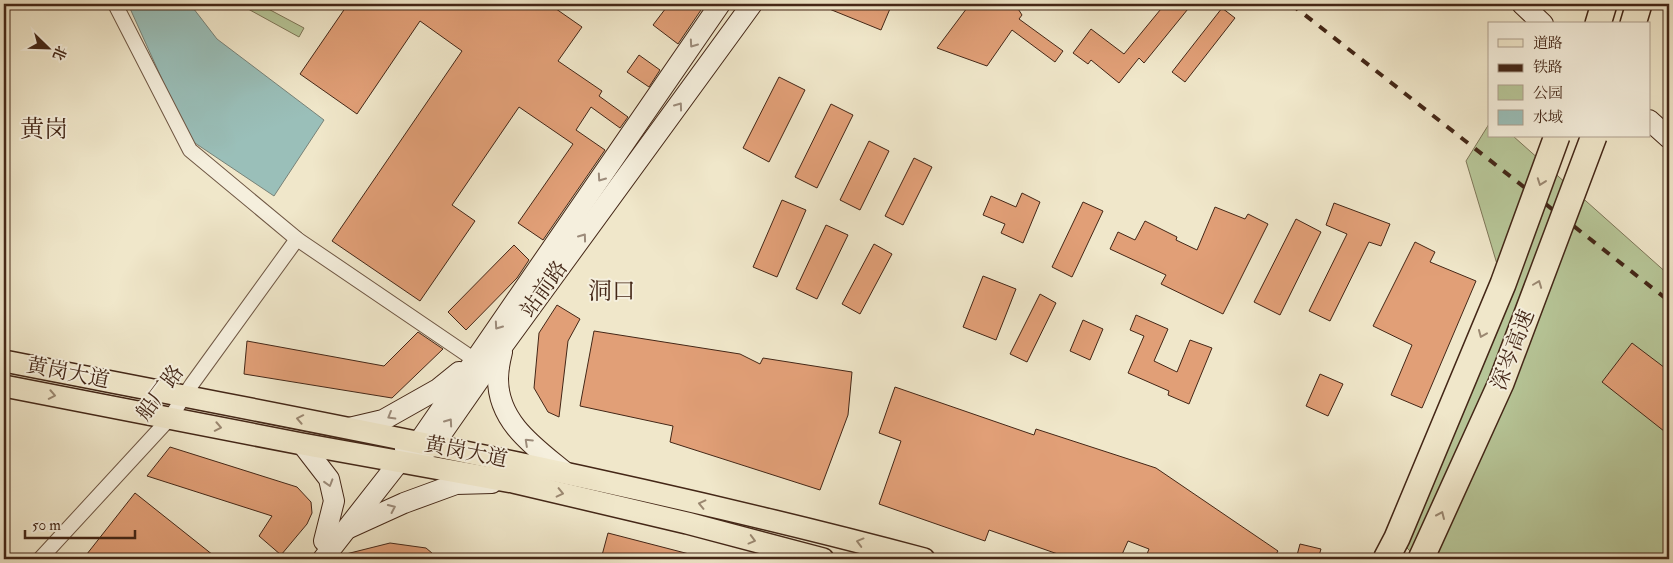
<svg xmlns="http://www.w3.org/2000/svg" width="1673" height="563" font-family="'IM FELL Double Pica','Noto Serif SC',serif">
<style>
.green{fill:#b7c698;stroke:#7e7658}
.water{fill:#9abfb9;stroke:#788278}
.building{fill:#e19f77;stroke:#442717}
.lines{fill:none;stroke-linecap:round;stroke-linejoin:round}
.street-casing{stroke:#6f5744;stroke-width:16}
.secondary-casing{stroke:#442717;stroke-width:22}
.primary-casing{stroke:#442717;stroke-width:24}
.highway-casing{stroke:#442717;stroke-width:28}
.street{stroke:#f5efdd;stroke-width:14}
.secondary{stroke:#f5efdd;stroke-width:20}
.primary{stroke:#f0e7ca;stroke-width:21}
.highway{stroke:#f0e7ca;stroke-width:25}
.rail{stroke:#442717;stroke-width:4;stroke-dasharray:9 9;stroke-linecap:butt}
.highway-bridge-casing{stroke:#442717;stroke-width:28;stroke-linecap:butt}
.highway-bridge{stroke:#f0e7ca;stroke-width:25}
.oneway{stroke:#9c8b7a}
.oneway2{stroke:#9a8770}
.labels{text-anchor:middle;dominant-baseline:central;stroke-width:4;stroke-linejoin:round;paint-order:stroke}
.street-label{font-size:21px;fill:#442717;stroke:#f5efdd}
.quarter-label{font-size:24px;fill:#442717;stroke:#f5efdd}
</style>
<rect width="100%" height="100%" fill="#f0e7ca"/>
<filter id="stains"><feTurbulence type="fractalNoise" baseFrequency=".004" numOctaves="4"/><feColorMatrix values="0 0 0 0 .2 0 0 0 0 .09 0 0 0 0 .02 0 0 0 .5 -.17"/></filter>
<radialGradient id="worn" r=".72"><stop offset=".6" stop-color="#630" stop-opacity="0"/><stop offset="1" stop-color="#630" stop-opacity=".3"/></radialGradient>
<g class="green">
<path d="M239,4h20l45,24 -5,9z"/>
<path d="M1489,124v12h24l156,139v284h-251l-21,-21 106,-254 -37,-123z"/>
</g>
<path class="water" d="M128,4h62l27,35 107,81 -50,76 -85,-57z"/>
<g class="building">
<path d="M348,4h201l33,23 -24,34 44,30 -3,5 29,21 -8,11 -29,-21 -15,23 29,20 -62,90 -25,-17 55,-79 -54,-37 -67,98 23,16 -55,80 -88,-60 130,-190 -42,-30 -63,93 -57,-40z"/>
<path d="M669,4h30l4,3 -25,37 -25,-19z"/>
<path d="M817,4h75l-11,26z"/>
<path d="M970,4h45l7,11 -3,4 44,32 -8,11 -43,-32 -25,36 -50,-18z"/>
<path d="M1165,4h27l-48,59 -5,-5 -20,25 -28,-23 -3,4 -15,-11 18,-24 33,25z"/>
<path d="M1222,8l13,10 -50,64 -13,-10z"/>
<path d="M639,55l21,15 -11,17 -22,-15z"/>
<path d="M779,77l26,13 -36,72 -26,-14z"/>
<path d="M831,104l22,11 -36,73 -22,-11z"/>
<path d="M869,141l20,10 -29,59 -20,-10z"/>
<path d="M914,158l18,9 -29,58 -18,-9z"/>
<path d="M1022,193l18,9 -17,41 -22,-10 4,-9 -22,-9 8,-19 25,11z"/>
<path d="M782,200l24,10 -29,67 -24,-10z"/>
<path d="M1083,202l20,9 -31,66 -20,-10z"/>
<path d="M1334,203l56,21 -9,22 -12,-4 -39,79 -21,-10 38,-77 -21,-9z"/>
<path d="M1215,207l30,12 3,-5 20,10 -45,90 -62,-30 5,-9 -56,-26 8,-17 17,8 10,-19 32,16 -1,3 21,10z"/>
<path d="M1296,219l25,13 -41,83 -26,-13z"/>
<path d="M826,225l22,10 -31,64 -21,-10z"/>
<path d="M1415,242l20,10 -5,10 46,19 -54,127 -31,-13 21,-50 -39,-19z"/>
<path d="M874,244l18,10 -32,60 -18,-10z"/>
<path d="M514,245l15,15 -12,18 -51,52 -18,-18z"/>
<path d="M983,276l33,13 -20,51 -33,-13z"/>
<path d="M1040,294l16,9 -29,59 -17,-8z"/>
<path d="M557,305l23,14 -12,22 -9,76 -11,-5 -14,-24 5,-55z"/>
<path d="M1136,315l32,14 -14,32 23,11 13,-32 22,8 -23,56 -21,-9 1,-4 -41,-18 16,-37 -14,-6z"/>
<path d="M1083,320l20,9 -13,31 -20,-9z"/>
<path d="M594,331l146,23 20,10 3,-6 89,14 -4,43 -28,75 -150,-48 3,-16 -93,-20z"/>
<path d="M418,332l25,17 -51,49 -148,-24 3,-33 137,25z"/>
<path d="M1632,343l37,28v64l-67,-53z"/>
<path d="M1320,374l23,10 -15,32 -22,-10z"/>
<path d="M895,387l139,48 2,-6 120,39 122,83 -5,8h-128l4,-10 -21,-8 -8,18h-48l-83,-29 -4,11 -106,-37 22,-63 -22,-8z"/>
<path d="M170,447l127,40 14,15 1,11 -5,11 -26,31 -22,-19 13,-20 -125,-40z"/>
<path d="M135,493l83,66h-135z"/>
<path d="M608,533l85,22 -1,4h-91z"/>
<path d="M390,543l36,5 13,11h-97v-4z"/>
<path d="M1300,544l21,5 -3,10h-22z"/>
</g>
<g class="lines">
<defs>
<g id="street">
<path d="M115,4l75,146 107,89 178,121"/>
<path d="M40,559l130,-141 22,-34 105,-145"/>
</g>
<g id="secondary">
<path d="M1522,4l21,20"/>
<path d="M1649,120l20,18"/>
<path d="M502,352c-2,8 -4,18 -4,27 0,44 38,69 68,94"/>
<path d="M349,428l34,-8 55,-31 21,-17"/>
<path d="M302,444l27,35 5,22 -10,40"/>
<path d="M405,449l13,-6 302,-439"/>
<path d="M349,528l55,-25 52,-19 36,-1"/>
<path d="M323,559l76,-97 34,-16 69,-99 250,-343"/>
</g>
<g id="primary">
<path d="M4,361c308,60 617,117 920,198"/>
<path d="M4,386l298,58 211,38 174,41 136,36"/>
</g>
<g id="highway">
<path d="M1598,24l6,-20"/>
<path d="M1633,24l6,-20"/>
</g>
</defs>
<use href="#street" class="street-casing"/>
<use href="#secondary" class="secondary-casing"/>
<use href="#primary" class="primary-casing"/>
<use href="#highway" class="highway-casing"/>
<use href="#street" class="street"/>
<use href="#secondary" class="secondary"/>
<use href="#primary" class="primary"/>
<use href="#highway" class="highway"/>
<path class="rail" d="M1291,4l378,297"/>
<defs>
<g id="highway-bridge">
<path d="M1386,559l11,-21 106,-254 54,-148"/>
<path d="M1421,559l80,-176 93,-247"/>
</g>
</defs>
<use href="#highway-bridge" class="highway-bridge-casing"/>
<use href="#highway-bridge" class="highway-bridge"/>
</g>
<defs><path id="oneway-chevron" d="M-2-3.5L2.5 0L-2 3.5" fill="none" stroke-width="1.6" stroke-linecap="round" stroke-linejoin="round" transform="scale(1.25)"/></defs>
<g class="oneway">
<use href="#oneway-chevron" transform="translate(693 44) rotate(125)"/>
<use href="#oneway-chevron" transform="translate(679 106) rotate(-54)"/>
<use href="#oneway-chevron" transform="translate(601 178) rotate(125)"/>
<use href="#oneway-chevron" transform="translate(583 237) rotate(-54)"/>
<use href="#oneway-chevron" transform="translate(498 326) rotate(125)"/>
<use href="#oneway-chevron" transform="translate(391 416) rotate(150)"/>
<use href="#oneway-chevron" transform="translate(449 422) rotate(-55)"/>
<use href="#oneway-chevron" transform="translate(528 442) rotate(-137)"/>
<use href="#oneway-chevron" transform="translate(329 483) rotate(73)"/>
<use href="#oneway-chevron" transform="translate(392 508) rotate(-25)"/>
</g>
<g class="oneway2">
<use href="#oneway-chevron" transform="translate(1541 182) rotate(110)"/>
<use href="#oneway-chevron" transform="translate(1538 284) rotate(-69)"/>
<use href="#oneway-chevron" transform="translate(1482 334) rotate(113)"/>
<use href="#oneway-chevron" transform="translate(52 395) rotate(11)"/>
<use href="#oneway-chevron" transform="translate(300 419) rotate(-169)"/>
<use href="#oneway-chevron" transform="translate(218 427) rotate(11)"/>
<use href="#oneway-chevron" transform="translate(560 493) rotate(13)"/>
<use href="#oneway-chevron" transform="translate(702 504) rotate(-167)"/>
<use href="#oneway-chevron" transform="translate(1441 515) rotate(-66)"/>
<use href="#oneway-chevron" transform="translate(752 540) rotate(15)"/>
<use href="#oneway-chevron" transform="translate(860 542) rotate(-165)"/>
</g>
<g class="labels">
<g class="street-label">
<text transform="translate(544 289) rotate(-54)">站前路</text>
<text transform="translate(1513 350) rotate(-69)">深岑高速</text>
<text transform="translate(68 373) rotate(11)">黄岗大道</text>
<text transform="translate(160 393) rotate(-53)">船厂路</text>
<text transform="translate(466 452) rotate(11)">黄岗大道</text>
</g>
<g class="quarter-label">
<text x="44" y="129">黄岗</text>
<text x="612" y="291">洞口</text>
</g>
</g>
<rect width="1673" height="563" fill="none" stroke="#f0e7ca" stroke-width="20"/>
<rect x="5" y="5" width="1663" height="553" fill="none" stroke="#442717" stroke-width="2.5"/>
<rect x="10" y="10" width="1653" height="543" fill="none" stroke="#442717"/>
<rect x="1488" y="22" width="162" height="115" fill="#f5efdd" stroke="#ae9f8e"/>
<rect x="1498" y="39" width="25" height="8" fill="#f0e7ca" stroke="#ae9f8e"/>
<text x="1533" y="48" font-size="15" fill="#442717">道路</text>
<rect x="1498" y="64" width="25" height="8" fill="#442717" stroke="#ae9f8e"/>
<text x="1533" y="72" font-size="15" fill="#442717">铁路</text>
<rect x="1498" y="85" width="25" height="15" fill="#b7c698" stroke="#ae9f8e"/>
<text x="1533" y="98" font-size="15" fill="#442717">公园</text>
<rect x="1498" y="110" width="25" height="15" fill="#9abfb9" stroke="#ae9f8e"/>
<text x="1533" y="122" font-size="15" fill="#442717">水域</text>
<g transform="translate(48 48) rotate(113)" stroke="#f5efdd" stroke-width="4" paint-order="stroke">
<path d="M0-4L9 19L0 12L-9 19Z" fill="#442717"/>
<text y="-8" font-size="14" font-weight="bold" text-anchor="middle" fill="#442717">北</text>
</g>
<path d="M25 530v8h110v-8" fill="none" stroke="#442717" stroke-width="2.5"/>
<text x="32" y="530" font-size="15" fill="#442717" stroke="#f5efdd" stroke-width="4" paint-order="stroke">50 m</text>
<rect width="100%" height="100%" filter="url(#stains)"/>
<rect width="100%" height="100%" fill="url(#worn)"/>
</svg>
